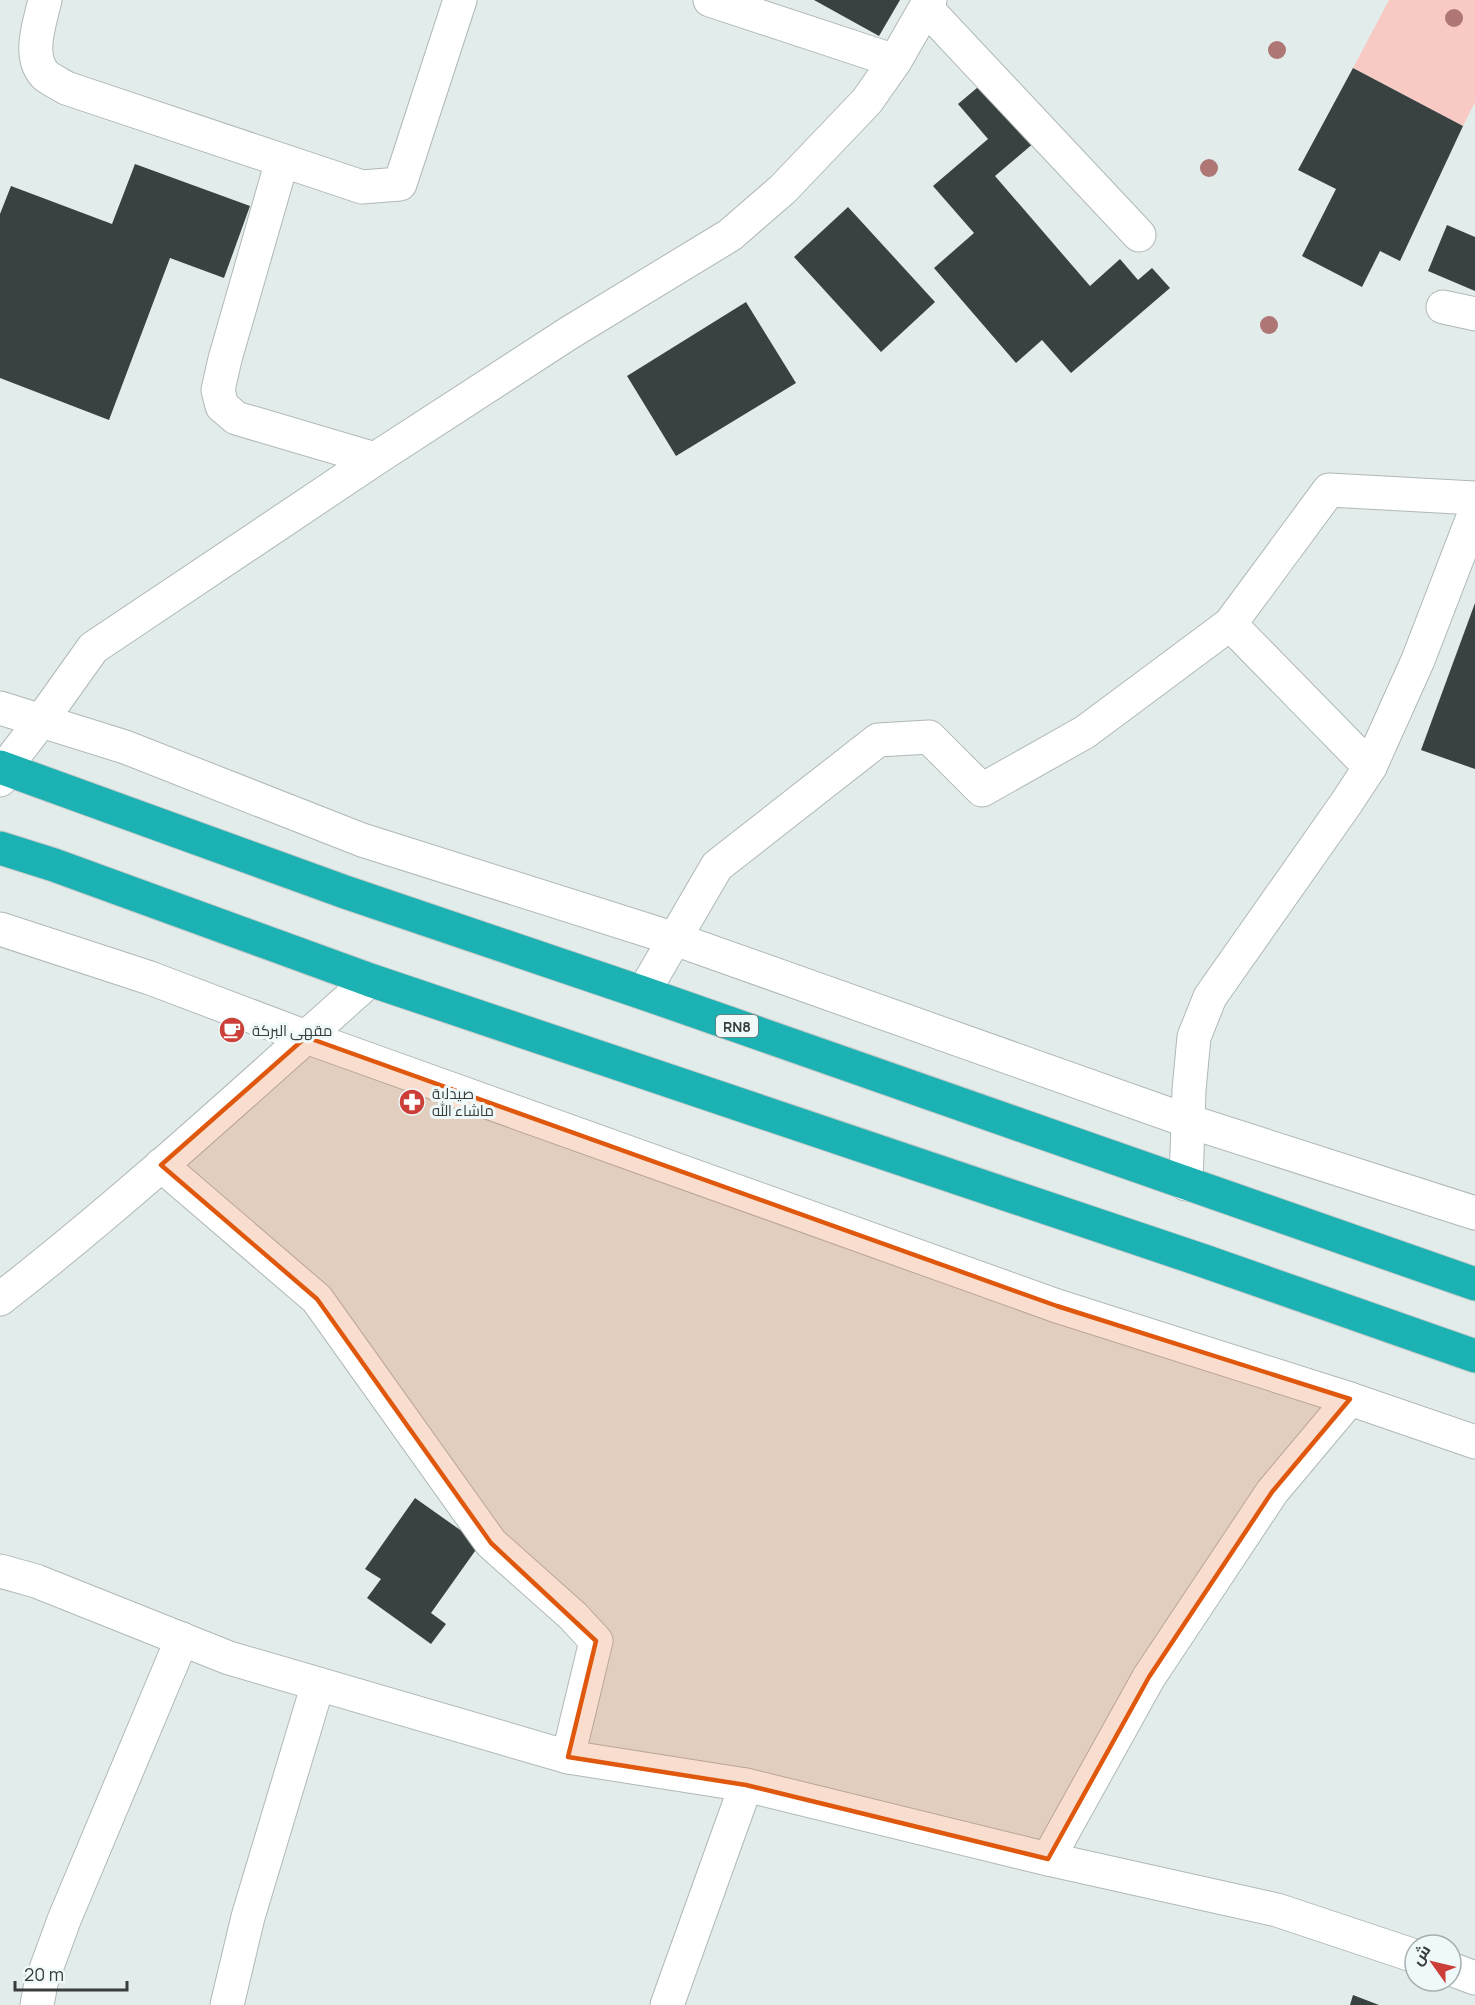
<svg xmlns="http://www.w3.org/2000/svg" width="1475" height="2005" font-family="Manrope,Cairo,sans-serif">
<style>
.green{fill:#f9cac4}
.building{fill:#3a4241}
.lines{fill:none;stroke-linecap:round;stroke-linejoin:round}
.minor-casing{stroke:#b0b8b8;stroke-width:35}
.highway-casing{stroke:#c8c9c9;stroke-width:35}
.minor{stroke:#fff;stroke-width:33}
.highway{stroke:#1cb2b3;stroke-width:33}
.tree{fill:#ae7675}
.marked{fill:#df580e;fill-opacity:0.2;stroke:#df580e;stroke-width:4.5;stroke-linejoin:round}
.labels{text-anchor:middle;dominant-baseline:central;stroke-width:6;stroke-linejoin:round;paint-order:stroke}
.shield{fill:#eff9f9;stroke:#707575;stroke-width:1.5}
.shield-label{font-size:14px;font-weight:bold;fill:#3a3d3d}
.poi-label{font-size:15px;fill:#3a3d3d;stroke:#eff9f9;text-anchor:start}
</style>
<rect width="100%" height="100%" fill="#e2eceb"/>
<path class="green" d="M1389,0h86v102l-12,24 -110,-58z"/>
<g class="building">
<path d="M814,0h86l-21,36z"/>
<path d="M1353,68l110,58 -63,135 -20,-10 -18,36 -60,-31 34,-67 -38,-19z"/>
<path d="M984,82l51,60 -40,34 95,110 30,-27 18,21 14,-12 18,20 -99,85 -29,-33 -26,23 -82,-95 40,-35 -41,-47 55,-47 -30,-35z"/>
<path d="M135,164l115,42 -26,72 -54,-20 -61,162 -109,-42v-164l11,-28 101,38z"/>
<path d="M848,207l87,95 -54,50 -87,-95z"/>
<path d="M1447,225l28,12v54l-47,-20z"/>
<path d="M746,302l50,81 -120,73 -49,-80z"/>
<path d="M1475,603v166l-54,-19z"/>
<path d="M415,1498l65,46 -49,69 15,11 -15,20 -64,-46 14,-19 -16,-10z"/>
<path d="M1353,1995l26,10h-29z"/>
</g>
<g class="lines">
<defs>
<g id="minor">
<path d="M45,0c-5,22 -18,56 0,75 6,5 15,9 21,13l296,99 38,-3 60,-184"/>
<path d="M710,0l185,61"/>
<path d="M926,8l213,227"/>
<path d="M282,161l-57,198 -7,31 4,16 14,12 139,41"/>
<path d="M1443,307l32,7"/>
<path d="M1230,624l140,143"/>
<path d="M0,708l125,39 237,93 313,99 513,182 287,92"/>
<path d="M0,780l4,-11 37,-48 52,-73 282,-189 194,-126 161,-98 53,-46 84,-88 28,-40 35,-61"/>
<path d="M0,929l150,49 156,59 751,269 293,93 125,43"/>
<path d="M643,993l74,-127 161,-126 51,-3 53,53 103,-58 145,-108 99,-134 146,8"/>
<path d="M161,1165l156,134 174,244 82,73 23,25 -28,116"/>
<path d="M1186,1184l3,-94 5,-53 16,-40 137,-195 23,-35 48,-107 57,-148"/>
<path d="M0,1299c129,-100 248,-211 370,-319"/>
<path d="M0,1571l36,10 193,77 339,99 178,28 302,74 229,51 138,46"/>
<path d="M1048,1859l101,-182 123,-185 78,-93"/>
<path d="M1451,1969l24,9"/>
<path d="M37,2005l4,-22 23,-63 118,-281"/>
<path d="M227,2005l21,-88 70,-233"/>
<path d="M667,2005l79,-220"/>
</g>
<g id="highway">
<path d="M0,767l345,125 298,101 832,291"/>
<path d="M0,848l54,17 316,115 834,281 271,95"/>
</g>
</defs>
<use href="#minor" class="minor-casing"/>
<use href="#highway" class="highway-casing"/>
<use href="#minor" class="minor"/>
<use href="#highway" class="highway"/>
</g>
<g class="tree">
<circle cx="1454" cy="18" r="9"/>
<circle cx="1277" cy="50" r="9"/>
<circle cx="1209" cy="168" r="9"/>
<circle cx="1269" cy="325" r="9"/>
</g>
<path class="marked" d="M306,1037l751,269 293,93 -78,93 -123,185 -101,182 -302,-74 -178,-28 28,-116 -105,-98 -174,-244 -156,-134z"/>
<defs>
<symbol id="cafe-disc" viewBox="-11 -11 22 22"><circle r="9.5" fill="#cc3e38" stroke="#eff9f9"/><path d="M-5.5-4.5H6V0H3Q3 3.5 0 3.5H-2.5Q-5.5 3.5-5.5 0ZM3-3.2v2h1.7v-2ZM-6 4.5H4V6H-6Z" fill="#fff"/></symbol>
<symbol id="pharmacy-disc" viewBox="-11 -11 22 22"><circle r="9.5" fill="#cc3e38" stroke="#eff9f9"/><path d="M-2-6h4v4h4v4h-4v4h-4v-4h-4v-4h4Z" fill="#fff"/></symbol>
</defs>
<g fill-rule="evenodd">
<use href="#cafe-disc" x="217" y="1015" width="30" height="30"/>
<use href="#pharmacy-disc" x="397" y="1087" width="30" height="30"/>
</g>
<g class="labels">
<rect class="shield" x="716" y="1015" width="42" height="22" rx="4.5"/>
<g class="shield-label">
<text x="737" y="1026">RN8</text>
</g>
<g class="poi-label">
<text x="252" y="1030">مقهى البركة</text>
<text x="432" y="1093">صيدلية<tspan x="432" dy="17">ماشاء الله</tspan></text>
</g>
</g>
<g transform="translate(1433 1963) rotate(304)"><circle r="28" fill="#eff9f9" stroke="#a7aeae" stroke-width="1.5"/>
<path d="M0-4.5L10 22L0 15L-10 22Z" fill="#cc3e38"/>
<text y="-9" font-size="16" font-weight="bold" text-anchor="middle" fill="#3a3d3d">ش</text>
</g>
<path d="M15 1981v9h112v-9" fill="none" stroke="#3a3d3d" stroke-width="3"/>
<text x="24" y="1981" font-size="18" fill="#3a3d3d" stroke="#eff9f9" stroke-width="4.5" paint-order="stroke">20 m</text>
</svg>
